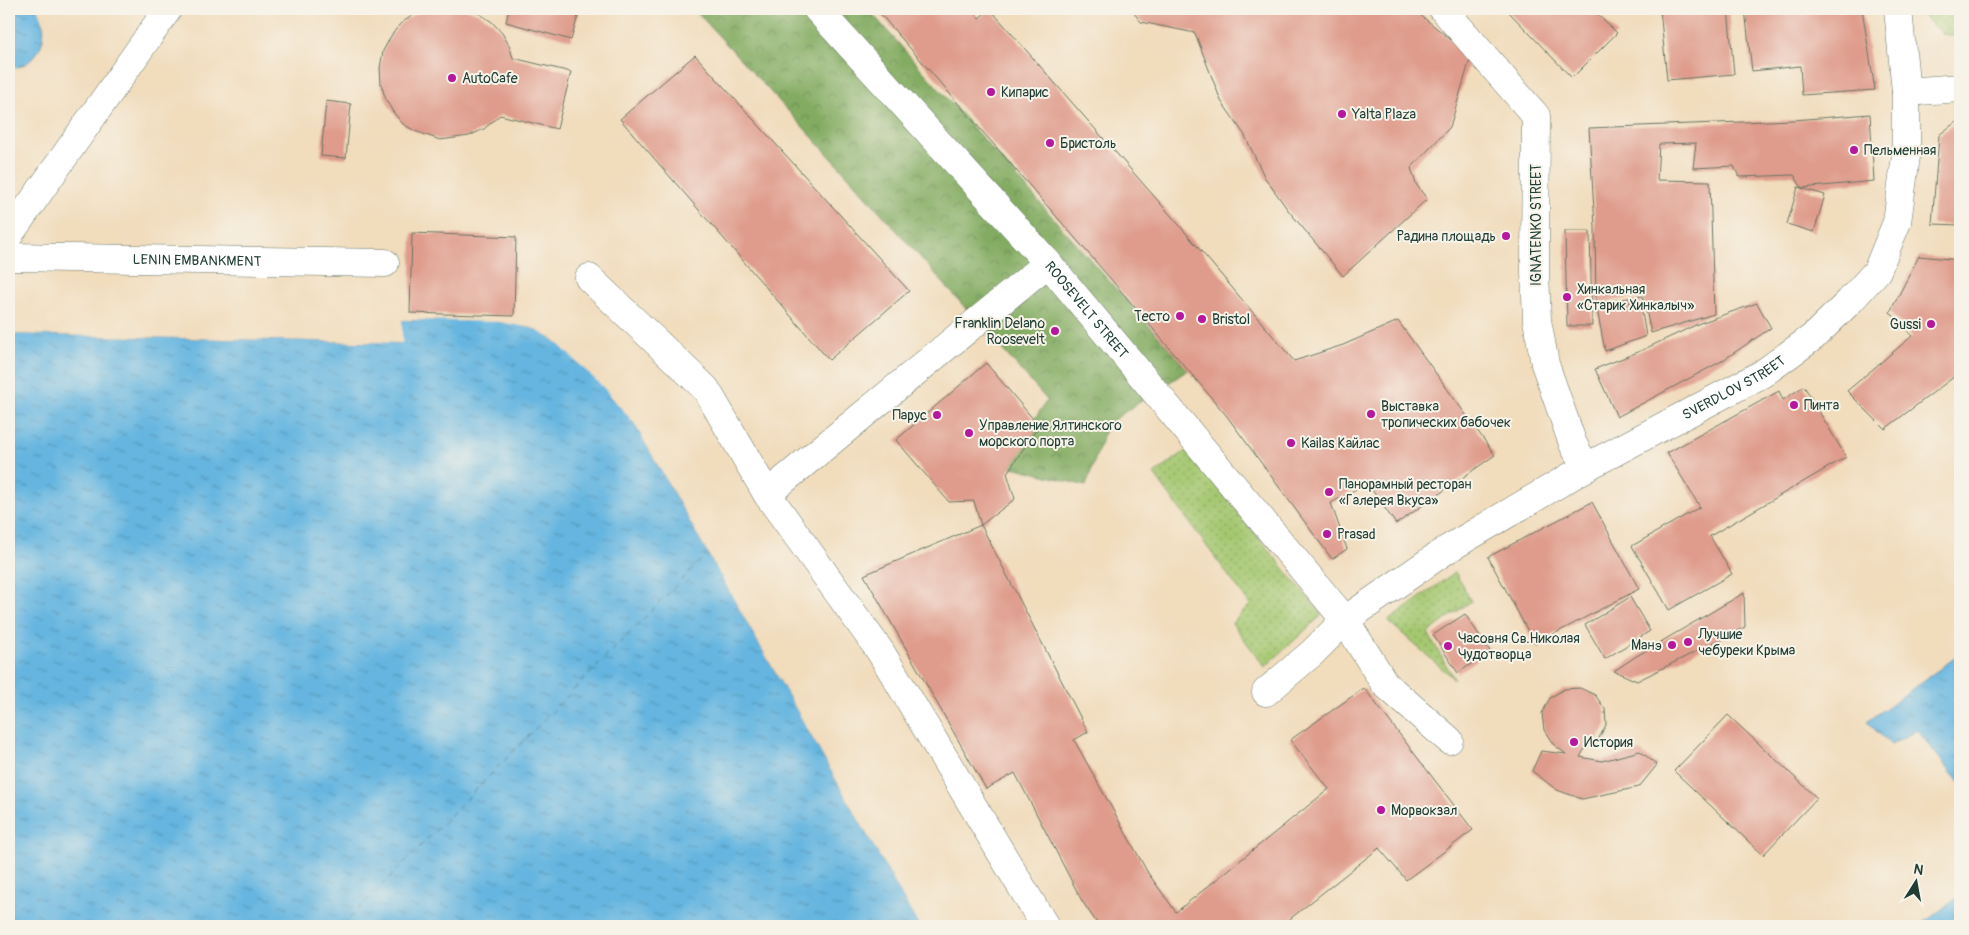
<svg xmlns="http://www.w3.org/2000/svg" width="1969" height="935" font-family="Pangolin,sans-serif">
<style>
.grass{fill:url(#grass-dots);stroke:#628252}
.forest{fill:url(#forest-crowns);stroke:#51744b}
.water{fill:url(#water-ripples);stroke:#42798a}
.pier{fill:#f1dcbc}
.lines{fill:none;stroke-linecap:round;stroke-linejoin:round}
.ferry{stroke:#305b5f;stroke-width:1;stroke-dasharray:6 5;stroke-linecap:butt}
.building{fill:#df9b8b}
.minor-casing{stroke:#687564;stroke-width:29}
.major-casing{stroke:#687564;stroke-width:29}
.minor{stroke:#fff;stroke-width:28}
.major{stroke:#fff;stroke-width:28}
.poi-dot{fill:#b5179e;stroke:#f7f3e8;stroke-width:2}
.labels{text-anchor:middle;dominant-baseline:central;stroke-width:4;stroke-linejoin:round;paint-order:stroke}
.poi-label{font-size:14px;fill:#1f3d34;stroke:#f7f3e8;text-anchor:start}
.street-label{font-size:14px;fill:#1f3d34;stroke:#f7f3e8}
</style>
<defs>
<pattern id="grass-dots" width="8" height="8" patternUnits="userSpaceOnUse" patternTransform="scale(1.25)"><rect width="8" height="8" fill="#a4c770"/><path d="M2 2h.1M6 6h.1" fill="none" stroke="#85a35d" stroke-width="1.8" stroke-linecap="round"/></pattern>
<pattern id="forest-crowns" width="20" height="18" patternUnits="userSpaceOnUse" patternTransform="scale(1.25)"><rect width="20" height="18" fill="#83ac62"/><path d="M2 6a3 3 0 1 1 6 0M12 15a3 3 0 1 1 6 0" fill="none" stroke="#6b8d52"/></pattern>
<pattern id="water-ripples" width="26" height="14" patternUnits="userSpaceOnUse" patternTransform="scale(1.25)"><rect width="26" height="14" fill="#65b5e0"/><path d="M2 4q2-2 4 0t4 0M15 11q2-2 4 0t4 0" fill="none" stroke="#5394b6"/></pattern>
</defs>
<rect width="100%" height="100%" fill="#f7f3e8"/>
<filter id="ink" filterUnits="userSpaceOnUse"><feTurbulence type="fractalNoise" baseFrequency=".02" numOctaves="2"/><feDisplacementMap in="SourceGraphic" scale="10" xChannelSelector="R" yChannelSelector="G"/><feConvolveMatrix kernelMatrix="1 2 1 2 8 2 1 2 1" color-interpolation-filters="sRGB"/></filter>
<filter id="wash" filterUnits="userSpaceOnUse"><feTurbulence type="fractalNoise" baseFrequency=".0096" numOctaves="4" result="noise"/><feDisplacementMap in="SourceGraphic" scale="20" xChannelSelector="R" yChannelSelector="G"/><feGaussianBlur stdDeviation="1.12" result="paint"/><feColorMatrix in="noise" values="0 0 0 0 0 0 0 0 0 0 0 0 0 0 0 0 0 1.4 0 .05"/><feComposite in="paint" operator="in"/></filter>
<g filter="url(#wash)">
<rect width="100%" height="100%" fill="#f1dcbc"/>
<g class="grass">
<path d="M1920,9h40v28l-17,-3 -22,-20z"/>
<path d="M1187,450l135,165 -57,52 -33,-44 18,-18 -96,-131z"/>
<path d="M1455,572l16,29 -43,32 26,46 -66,-58z"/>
</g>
<path class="forest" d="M694,9h174l320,361 -81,54 -21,62 -81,-21 42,-65 -197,-222z"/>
<g class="water">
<path d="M9,9h28c16,25 2,57 -28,60z"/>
<path d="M401,320c38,0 95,-3 130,8 37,13 78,65 103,95l285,503h-910v-592l392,9z"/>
<path d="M1960,654v130l-43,-54 -26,15 -24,-23z"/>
<path d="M1960,896v30h-41z"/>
</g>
<path class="pier" d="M413,317l87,2 33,7 23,12 22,20 26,26 32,37 285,505h-2l-285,-503 -32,-37 -48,-46 -22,-12 -33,-6 -86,-2h-11v23l-393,-9v-3l390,10v-22z"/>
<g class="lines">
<path class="ferry" d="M342,926l365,-372"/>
</g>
<g id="blocks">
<g class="building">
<path d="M427,9h40l13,5 12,8 10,11 7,12 4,13 58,14 -14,57 -57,-14 -16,14 -15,7 -29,4 -25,-9 -12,-7 -10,-12 -7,-12 -5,-16 -1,-16 3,-17 8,-15 9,-12 13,-9z"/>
<path d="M509,9h71l-9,31 -65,-18z"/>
<path d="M876,9h96l7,9 11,-9 184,210 120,142 49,-16 55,-24 97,134 -99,69 -29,-41 -36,20 16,46 -15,10 -106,-144 -117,-138z"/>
<path d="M1131,9h282l58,47 -21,71 -39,41 5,16 11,15 -84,77 -55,-66 -23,-32 -21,-44 -23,-33 -26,-68 -54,-11z"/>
<path d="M1506,9h86l25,24 -45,45z"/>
<path d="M1660,9h68l6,65 -67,6z"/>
<path d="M1759,9h103l13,81 -73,5 -2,-29 -48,5 -7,-61z"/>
<path d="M695,55l214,236 -80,69 -209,-241z"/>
<path d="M326,101l25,3 -5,54 -25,-2z"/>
<path d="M1870,114l4,67 -72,7 -8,-13 -55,2 -5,-11 -41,2 3,-25 -37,1 -2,36 53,1 4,133 -63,19 -8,-37 -47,7 -1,-76 -6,-99 204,-8z"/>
<path d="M1956,122h4v103l-28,-1 7,-89z"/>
<path d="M1798,187l27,8 -11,37 -27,-8z"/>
<path d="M1565,231h25l2,95h-25z"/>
<path d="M412,233l104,4 -2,79 -104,-3z"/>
<path d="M1919,256l41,4v115l-1,-2 -74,56 -38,-38 65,-55 -22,-24z"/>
<path d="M1640,300l6,36 -41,15 -8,-42z"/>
<path d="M1757,303l14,25 -51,34 -103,55 -22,-48 43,-17 62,-29z"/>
<path d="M986,363l53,63 -32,47 8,26 -34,26 107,207 -14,8 74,133 28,39 153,-123 -39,-49 74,-52 109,142 -67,50 -27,-32 -98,78h-182l-17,-25 -67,-128 -29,16 -122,-214 117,-50 -7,-24 -25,1 -53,-62z"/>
<path d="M1804,386l42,71 -136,79 22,38 -63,36 -37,-64 68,-39 -33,-54 112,-62 4,9z"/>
<path d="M1592,502l47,87 -104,55 -47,-87z"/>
<path d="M1744,593l1,34 -108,54 -23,-10 21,-14z"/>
<path d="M1630,597l20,34 -45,28 -20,-34z"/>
<path d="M1465,614l25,37 -32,22 -25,-38z"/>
<path d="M1580,688l15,7 10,14 1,16 -8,15 -14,10 -4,7 22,4 38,-10 17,14 -18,22 -57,12 -25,-9 -25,-19 9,-20 25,3 -13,-10 -9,-14 -2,-17 8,-15 14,-9z"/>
<path d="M1728,715l89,83 -54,57 -89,-84z"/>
</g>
</g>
</g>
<g filter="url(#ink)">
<use href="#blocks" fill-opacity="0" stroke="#687564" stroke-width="1"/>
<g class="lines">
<defs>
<g id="minor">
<path d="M1443,9l93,107 -1,156 2,48 8,44 28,80 13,24"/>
<path d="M1906,92l54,-4"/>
<path d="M9,235l159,-226"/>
<path id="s1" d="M9,257l376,6"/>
<path d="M589,278l117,111 61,105 281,-231"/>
<path d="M767,494l113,157 165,275"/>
<path d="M1266,692l46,-39 33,-33 40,64 64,56"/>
</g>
<g id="major">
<path id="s2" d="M817,9l231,254 297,357 101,-70 146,-86 170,-90 51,-37 36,-35 28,-31 20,-49 9,-66v-64l-8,-83"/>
</g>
</defs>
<use href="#minor" class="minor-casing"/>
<use href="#major" class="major-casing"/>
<use href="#minor" class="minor"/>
<use href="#major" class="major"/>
</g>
</g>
<g class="poi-dot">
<circle cx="452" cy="78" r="5"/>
<circle cx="991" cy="92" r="5"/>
<circle cx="1342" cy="114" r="5"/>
<circle cx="1050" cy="143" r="5"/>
<circle cx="1854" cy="150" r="5"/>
<circle cx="1506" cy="236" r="5"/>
<circle cx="1567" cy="297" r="5"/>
<circle cx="1180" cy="316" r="5"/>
<circle cx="1202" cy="319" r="5"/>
<circle cx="1931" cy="324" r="5"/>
<circle cx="1055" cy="331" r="5"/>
<circle cx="1794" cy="405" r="5"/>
<circle cx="1371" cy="414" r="5"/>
<circle cx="937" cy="415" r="5"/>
<circle cx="969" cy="433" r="5"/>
<circle cx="1291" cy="443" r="5"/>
<circle cx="1329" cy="492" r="5"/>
<circle cx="1327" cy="534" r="5"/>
<circle cx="1688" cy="642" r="5"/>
<circle cx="1672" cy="645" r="5"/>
<circle cx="1448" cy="646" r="5"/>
<circle cx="1574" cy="742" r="5"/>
<circle cx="1381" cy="810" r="5"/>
</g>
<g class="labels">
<g class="poi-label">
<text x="462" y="78">AutoCafe</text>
<text x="1001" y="92">Кипариc</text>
<text x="1352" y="114">Yalta Plaza</text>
<text x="1060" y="143">Бристоль</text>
<text x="1864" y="150">Пельменная</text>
<text x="1496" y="236" text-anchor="end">Радина площадь</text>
<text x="1577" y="289">Хинкальная<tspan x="1577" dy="16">«Старик Хинкалыч»</tspan></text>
<text x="1170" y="316" text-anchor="end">Тесто</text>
<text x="1212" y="319">Bristol</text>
<text x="1045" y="323" text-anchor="end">Franklin Delano<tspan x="1045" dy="16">Roosevelt</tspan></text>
<text x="1921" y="324" text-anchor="end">Gussi</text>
<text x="1804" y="405">Пинта</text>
<text x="1381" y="406">Выставка<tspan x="1381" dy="16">тропических бабочек</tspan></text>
<text x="927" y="415" text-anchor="end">Парус</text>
<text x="979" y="425">Управление Ялтинского<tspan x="979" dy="16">морского порта</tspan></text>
<text x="1301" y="443">Kailas Кайлас</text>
<text x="1339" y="484">Панорамный ресторан<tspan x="1339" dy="16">«Галерея Вкуса»</tspan></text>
<text x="1337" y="534">Prasad</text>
<text x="1698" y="634">Лучшие<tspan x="1698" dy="16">чебуреки Крыма</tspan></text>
<text x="1458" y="638">Часовня Св.Николая<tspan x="1458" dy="16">Чудотворца</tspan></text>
<text x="1662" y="645" text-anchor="end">Манэ</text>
<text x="1584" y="742">История</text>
<text x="1391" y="810">Морвокзал</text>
</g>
<g class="street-label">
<text transform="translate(1536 225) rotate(-90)">IGNATENKO STREET</text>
<text stroke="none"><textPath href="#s1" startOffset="188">LENIN EMBANKMENT</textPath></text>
<text stroke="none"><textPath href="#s2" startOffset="404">ROOSEVELT STREET</textPath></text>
<text stroke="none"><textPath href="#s2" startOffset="1261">SVERDLOV STREET</textPath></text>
</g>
</g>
<rect width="1969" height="935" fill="none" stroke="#f7f3e8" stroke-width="30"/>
<g transform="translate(1916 882) rotate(11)" stroke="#f7f3e8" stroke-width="4" paint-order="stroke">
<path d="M0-4L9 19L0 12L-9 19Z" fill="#1f3d34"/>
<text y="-8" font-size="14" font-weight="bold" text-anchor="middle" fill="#1f3d34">N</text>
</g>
</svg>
